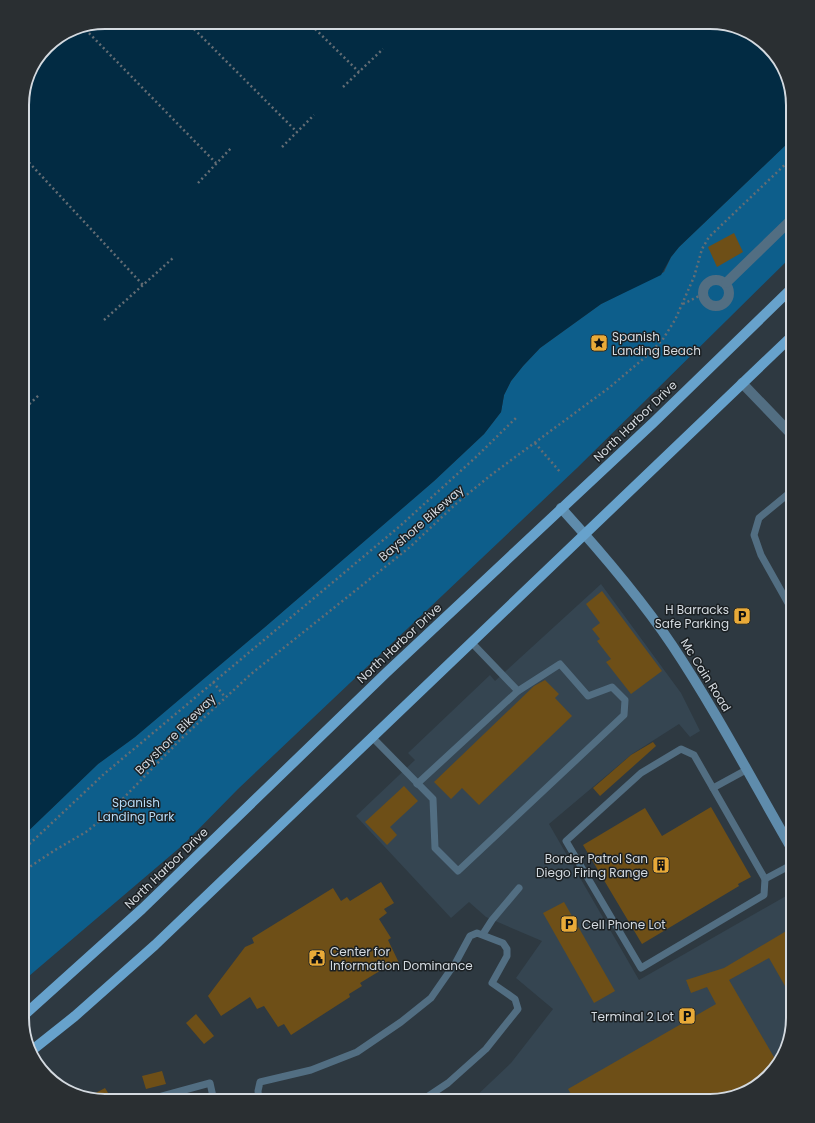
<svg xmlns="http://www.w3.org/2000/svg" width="815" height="1123" font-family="Poppins,sans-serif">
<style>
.built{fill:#354551}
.green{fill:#0d5e8b}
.water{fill:#022b43}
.building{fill:#6e4f17}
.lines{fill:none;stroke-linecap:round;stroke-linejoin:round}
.path{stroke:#646d74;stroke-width:2.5;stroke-dasharray:2 3;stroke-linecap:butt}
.lane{stroke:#526e82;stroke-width:7}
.street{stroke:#526e82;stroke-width:10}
.secondary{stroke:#5f8cac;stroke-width:10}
.primary{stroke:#67a2cc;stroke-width:10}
.labels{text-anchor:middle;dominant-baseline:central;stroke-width:3;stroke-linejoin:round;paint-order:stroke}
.poi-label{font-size:12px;fill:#d4dae0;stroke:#1b2023;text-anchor:start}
.street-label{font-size:12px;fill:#d4dae0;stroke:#1b2023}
.park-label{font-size:12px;fill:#b6daf5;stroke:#1b2023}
.rim{fill:none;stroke:#d4dae0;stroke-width:2}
</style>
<rect width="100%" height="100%" fill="#2e3941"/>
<path class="built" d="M601,584l80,109 19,38 -10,6 -11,-13 -47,30 -83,70 90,156 154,-88v127l-11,40 -30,31 -41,11h-240l40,-38 42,-54 -37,-31 26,-37 -56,-24 -17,-15 -18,16 -95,-102 59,-56 -7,-7 82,-78 5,6z"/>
<path class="green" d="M793,138v117l-216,213 -339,321 -54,55 -162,138v-145l76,-73 37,-27 130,-110 169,-146 50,-47 17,-22 3,-17 7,-14 12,-15 17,-18 61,-44 63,-32 7,-15 8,-10z"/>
<path class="water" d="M105,22h610l37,11 30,30 11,42v33l-114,109 -8,10 -10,18 -60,29 -61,44 -17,18 -12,15 -7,14 -3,17 -17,22 -50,47 -169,146 -130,110 -37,27 -76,73v-738l8,-31 20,-25 23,-15z"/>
<g class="building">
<path d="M734,233l9,19 -26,15 -9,-20z"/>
<path d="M602,591l60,80 -31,23 -25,-32 5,-3 -14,-18 3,-2 -8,-10 8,-6 -14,-19z"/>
<path d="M545,680l14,14 -4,4 17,18 -93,89 -17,-17 -11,11 -17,-17 100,-96z"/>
<path d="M653,742l3,4 -56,50 -7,-8 38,-33z"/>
<path d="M404,786l14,15 -28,26 7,8 -10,10 -22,-23z"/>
<path d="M711,807l40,70 -13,7 1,2 -97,58 -59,-99 62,-37 17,28z"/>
<path d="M381,882l13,21 -10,6 3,4 -8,6 12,19 -3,2 12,25 -17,4 -23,14 2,3 -13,8 1,3 -59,38 -7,-11 -6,3 -14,-21 -7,3 -7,-12 -29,19 -13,-20 37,-49 9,-4 -2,-5 81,-50 8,13 6,-4 3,4z"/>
<path d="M564,902l51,89 -21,12 -51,-90z"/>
<path d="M793,927v73l-24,-42 -40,22 49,84 -26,26 -41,11h-136l-7,-12 148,-85 -9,-17 -16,6 -5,-13 38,-12z"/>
<path d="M196,1014l18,22 -10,8 -18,-21z"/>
<path d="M162,1071l4,13 -20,5 -4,-13z"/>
<path d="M105,1088l8,13h-13l-12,-4z"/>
</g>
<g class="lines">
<g class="path">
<path d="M187,22l110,110"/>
<path d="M308,22l51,50"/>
<path d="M82,26l134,137"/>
<path d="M343,87l40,-38"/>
<path d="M282,147l32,-32"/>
<path d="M22,155l121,130"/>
<path d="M198,183l34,-36"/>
<path d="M683,304l20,-10"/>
<path d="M104,320l69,-62"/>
<path d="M22,411l17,-16"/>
<path d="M535,443l26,30"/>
<path d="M213,682l12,15"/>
<path d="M22,851l82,-77 296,-248 76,-69 42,-41"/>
<path d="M22,872l33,-22 31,-18 21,-17 75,-77 69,-64 159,-127 48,-45 33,-27 119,-88 40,-34 13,-14 12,-19 19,-43 8,-28 7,-12 84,-80"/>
</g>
<g class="lane">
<path d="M793,612l-32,-57 -7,-20 5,-17 34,-28"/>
<path d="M373,738l60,61 2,49 23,23 166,-156 1,-15 -13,-13 -24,9 -28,-32 -42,27 -46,-48"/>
<path d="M681,749l13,6 71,124 -1,16 -123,73 -75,-127 75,-68z"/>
<path d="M417,784l101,-93"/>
<path d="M713,788l33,-18"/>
<path d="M765,879l28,-15"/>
<path d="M483,934l9,-14 27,-32"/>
<path d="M144,1101l66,-18 4,18"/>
<path d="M259,1101l-1,-10 2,-9 51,-12 46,-18 44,-30 30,-24 25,-36 14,-26 7,-3 26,10 4,6v7l-15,27 23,16 3,10 -32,40 -38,34 -27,18"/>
</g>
<g class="street">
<circle cx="716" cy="293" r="13"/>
<path d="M726,283l67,-65"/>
<path d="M742,383l51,53"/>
</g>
<path class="secondary" d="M561,508c40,44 78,88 111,137 44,66 81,137 121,206"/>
<g class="primary">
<path d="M22,1017l120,-108 245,-237 267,-250 139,-135"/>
<path d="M31,1051l44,-35 80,-71 638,-610"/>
</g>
</g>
<defs>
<symbol id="sight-square" viewBox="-11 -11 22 22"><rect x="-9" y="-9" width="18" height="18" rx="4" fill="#e9aa38" stroke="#1b2023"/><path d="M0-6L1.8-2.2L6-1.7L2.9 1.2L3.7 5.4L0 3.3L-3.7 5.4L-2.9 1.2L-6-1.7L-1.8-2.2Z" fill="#111"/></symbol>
<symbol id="parking-square" viewBox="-11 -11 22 22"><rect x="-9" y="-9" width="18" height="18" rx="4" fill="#e9aa38" stroke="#1b2023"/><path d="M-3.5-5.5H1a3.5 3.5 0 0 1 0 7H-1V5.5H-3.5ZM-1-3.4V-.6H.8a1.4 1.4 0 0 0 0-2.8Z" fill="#111"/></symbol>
<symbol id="building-square" viewBox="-11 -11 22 22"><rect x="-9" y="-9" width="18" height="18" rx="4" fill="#e9aa38" stroke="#1b2023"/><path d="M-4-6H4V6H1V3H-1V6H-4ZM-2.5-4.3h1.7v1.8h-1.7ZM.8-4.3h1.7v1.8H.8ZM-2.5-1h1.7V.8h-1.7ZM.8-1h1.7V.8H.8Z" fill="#111"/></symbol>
<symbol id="civic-square" viewBox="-11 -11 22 22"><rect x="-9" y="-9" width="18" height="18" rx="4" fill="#e9aa38" stroke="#1b2023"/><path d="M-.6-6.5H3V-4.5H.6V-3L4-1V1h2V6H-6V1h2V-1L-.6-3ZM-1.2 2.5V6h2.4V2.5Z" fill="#111"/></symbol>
</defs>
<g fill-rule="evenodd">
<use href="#sight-square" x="589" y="333" width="20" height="20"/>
<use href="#parking-square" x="732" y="606" width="20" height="20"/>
<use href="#building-square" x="651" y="855" width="20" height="20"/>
<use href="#parking-square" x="559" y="914" width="20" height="20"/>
<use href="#civic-square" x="307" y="948" width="20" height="20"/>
<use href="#parking-square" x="677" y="1006" width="20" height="20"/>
</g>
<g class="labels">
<g class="poi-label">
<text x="612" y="336">Spanish<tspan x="612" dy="14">Landing Beach</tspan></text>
<text x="729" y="609" text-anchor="end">H Barracks<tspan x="729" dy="14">Safe Parking</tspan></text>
<text x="648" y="858" text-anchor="end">Border Patrol San<tspan x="648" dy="14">Diego Firing Range</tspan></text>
<text x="582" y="924">Cell Phone Lot</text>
<text x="330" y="951">Center for<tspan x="330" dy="14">Information Dominance</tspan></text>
<text x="674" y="1016" text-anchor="end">Terminal 2 Lot</text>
</g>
<g class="street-label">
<text transform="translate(635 421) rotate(-44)">North Harbor Drive</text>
<text transform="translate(421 523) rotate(-41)">Bayshore Bikeway</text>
<text transform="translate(399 643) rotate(-43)">North Harbor Drive</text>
<text transform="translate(706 675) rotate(58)">Mc Cain Road</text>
<text transform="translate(175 734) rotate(-45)">Bayshore Bikeway</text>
<text transform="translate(166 868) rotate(-44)">North Harbor Drive</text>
</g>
<g class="park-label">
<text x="136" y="802">Spanish<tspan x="136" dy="14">Landing Park</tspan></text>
</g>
</g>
<path d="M0 0H815V1123H0ZM105 29H710A76 76 0 0 1 786 105V1018A76 76 0 0 1 710 1094H105A76 76 0 0 1 29 1018V105A76 76 0 0 1 105 29Z" fill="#2a2f32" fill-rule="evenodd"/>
<path class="rim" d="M105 29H710A76 76 0 0 1 786 105V1018A76 76 0 0 1 710 1094H105A76 76 0 0 1 29 1018V105A76 76 0 0 1 105 29Z"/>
</svg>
